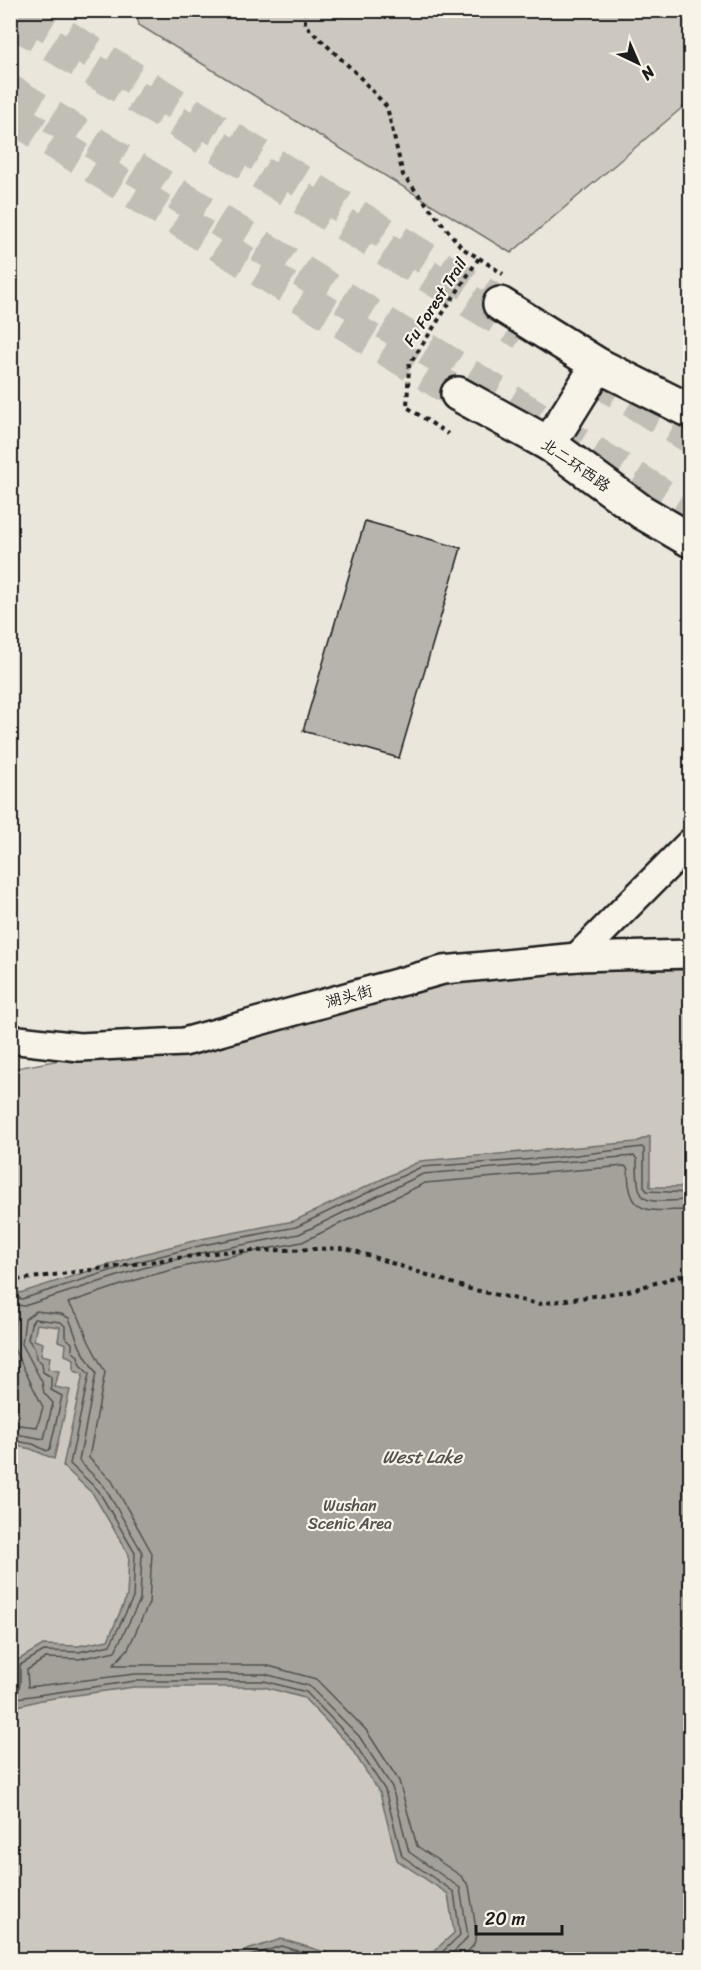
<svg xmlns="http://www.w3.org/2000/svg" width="701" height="1970" font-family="Sriracha,'LXGW WenKai TC',sans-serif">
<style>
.green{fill:#ccc8c0;stroke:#74726e;stroke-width:1.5}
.water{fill:#a3a19a;stroke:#6d6c68;stroke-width:1.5}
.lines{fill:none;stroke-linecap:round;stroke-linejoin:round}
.shore{stroke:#52514e;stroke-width:1.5}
.building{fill:#b6b4ac;stroke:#1c1c1c;stroke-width:1.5}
.secondary-tunnel{stroke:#c1beb6;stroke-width:33;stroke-dasharray:33 16;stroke-linecap:butt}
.highway-tunnel{stroke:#c1beb6;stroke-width:33;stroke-dasharray:33 16;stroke-linecap:butt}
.street-casing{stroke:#1c1c1c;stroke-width:32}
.secondary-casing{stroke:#1c1c1c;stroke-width:38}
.path{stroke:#1c1c1c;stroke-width:4;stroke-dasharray:4.5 4.5;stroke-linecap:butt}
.street{stroke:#f7f3e8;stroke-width:27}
.secondary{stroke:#f7f3e8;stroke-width:33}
.path-bridge{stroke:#1c1c1c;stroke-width:4;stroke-dasharray:4.5 4.5;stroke-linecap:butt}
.labels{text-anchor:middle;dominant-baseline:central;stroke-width:4.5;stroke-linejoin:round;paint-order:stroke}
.street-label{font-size:16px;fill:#1c1c1c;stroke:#f7f3e8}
.park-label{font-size:16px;fill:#51504d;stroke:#f7f3e8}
.water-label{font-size:18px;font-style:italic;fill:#52514e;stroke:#f7f3e8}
</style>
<rect width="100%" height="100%" fill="#eae6dc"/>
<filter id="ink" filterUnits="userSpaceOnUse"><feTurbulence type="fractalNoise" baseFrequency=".0167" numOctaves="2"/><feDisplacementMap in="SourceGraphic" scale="12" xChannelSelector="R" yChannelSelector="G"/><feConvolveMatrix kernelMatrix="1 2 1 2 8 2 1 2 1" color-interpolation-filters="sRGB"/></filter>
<g filter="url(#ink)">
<g class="green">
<path d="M136,11h554v90l-179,152 -372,-228z"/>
<path d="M590,968l100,2v989l-679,1v-891l329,-61 116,-30z"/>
</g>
<g class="water">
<path d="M650,1136v51h40v772h-265l29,-26 -6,-39 -51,-34 -17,-67 -31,-48 -45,-47 -40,-11h-130l-93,13 -30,8 3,-25 -1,-20 30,-18 35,1 30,-6 19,-44 2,-41 -36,-61 -30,-28 20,-92 -9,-3v-12l-9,-4 1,-11 -8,-3 2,-14 -23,-3 -3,16 9,3 -2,12 9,2 -2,12 11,2 -4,16 15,3 -16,69 -23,-10 -20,-4v-155l9,3 119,-38 62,-16 93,-18 126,-60 216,-19z"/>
<path d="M281,1939l67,20h-119l3,-4z"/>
</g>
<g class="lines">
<g class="shore">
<path d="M10,1296l12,3 119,-38 62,-16 93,-18 125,-60 131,-9 90,-11 2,2v37l3,5 43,2"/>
<path d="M10,1304l14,2 119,-38 62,-16 94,-18 124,-60 211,-18 3,3c0,51 7,42 53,41"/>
<path d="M10,1314l5,3 -2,30 30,60 -6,20 -27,-3"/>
<path d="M10,1433l34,6 9,-36 -9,-10 -2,-11 -20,-38 3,-25 11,-8 25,3 8,4 11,29 16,26 -17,88 25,25 38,66 -2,48 -25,51 -36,8 -33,-1 -19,12 1,17 107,-13h130l44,12 50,50 33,51 17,65 51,36 8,48 -5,7 -18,17"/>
<path d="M10,1440l23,4 14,7 3,-2 12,-53 -11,-6v-13l-8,-5 -1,-9 -6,-5 -1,-9 -7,-10 3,-15 3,-5 27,3 4,4v11l7,6v8l6,5 2,9 9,9 -19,90 28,26 37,63 -2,45 -23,47 -31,7 -35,-1 -24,14v18l-3,15 118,-17h129l42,11 47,49 32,49 17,66 52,36 6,43 -26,25"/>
<path d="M238,1960l43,-14 46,14"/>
<path d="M459,1960l14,-14 4,-11 -8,-49 -8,-10 -44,-30 -18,-65 -33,-51 -50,-51 -51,-14h-152l15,-16 21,-46 3,-50 -40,-72 -23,-23 16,-86 -16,-30 -10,-25 -11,-14 77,-26 61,-16 96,-19 123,-59 200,-17 3,3c0,50 22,41 62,41"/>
</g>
</g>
<path class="building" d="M365,521l96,27 -62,210 -96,-27z"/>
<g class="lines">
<g class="secondary-tunnel">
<path d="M23,10l477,294"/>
<path d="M10,115l448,279"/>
</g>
<g class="highway-tunnel">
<path d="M10,19l513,315"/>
<path d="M10,91l680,421"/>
<path d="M590,375l100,62"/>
</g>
<defs>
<g id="street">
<path d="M577,957l113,-114"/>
<path d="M10,1039l69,8 105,-5 259,-72 134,-13 113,-3"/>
</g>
<g id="secondary">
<path d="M500,304l98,61 92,46"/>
<path d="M458,394l91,50 93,68 48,28"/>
<path d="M549,444l49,-79"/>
</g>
</defs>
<use href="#street" class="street-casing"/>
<use href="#secondary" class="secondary-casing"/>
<g class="path">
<path d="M479,258l24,16"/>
<path d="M17,1280l205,-28 124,-4 124,41 69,15 89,-13 62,-18"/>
</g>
<use href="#street" class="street"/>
<use href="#secondary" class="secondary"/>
<path class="path-bridge" d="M305,10v15l51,48 31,34 16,68 59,73 17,10 -70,107 -2,42 41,27"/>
</g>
</g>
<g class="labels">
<g class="street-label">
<text transform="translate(435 302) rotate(-57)">Fu Forest Trail</text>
<text transform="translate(576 465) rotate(35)">北二环西路</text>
<text transform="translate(349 996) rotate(-15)">湖头街</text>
</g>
<g class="park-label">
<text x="350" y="1505">Wushan<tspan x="350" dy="18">Scenic Area</tspan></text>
</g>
<g class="water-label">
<text x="422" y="1457">West Lake</text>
</g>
</g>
<rect width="701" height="1970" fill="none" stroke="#f7f3e8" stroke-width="36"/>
<rect x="18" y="18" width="665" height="1934" fill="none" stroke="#1c1c1c" stroke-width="2" filter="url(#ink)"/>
<g transform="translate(638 63) rotate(136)" stroke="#f7f3e8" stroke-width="4.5" paint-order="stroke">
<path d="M0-4.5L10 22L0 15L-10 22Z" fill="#1c1c1c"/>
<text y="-9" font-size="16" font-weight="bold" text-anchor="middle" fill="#1c1c1c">N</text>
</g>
<path d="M476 1925v9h86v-9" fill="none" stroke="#1c1c1c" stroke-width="3"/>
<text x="485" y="1925" font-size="18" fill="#1c1c1c" stroke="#f7f3e8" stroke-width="4.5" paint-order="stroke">20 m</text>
</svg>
